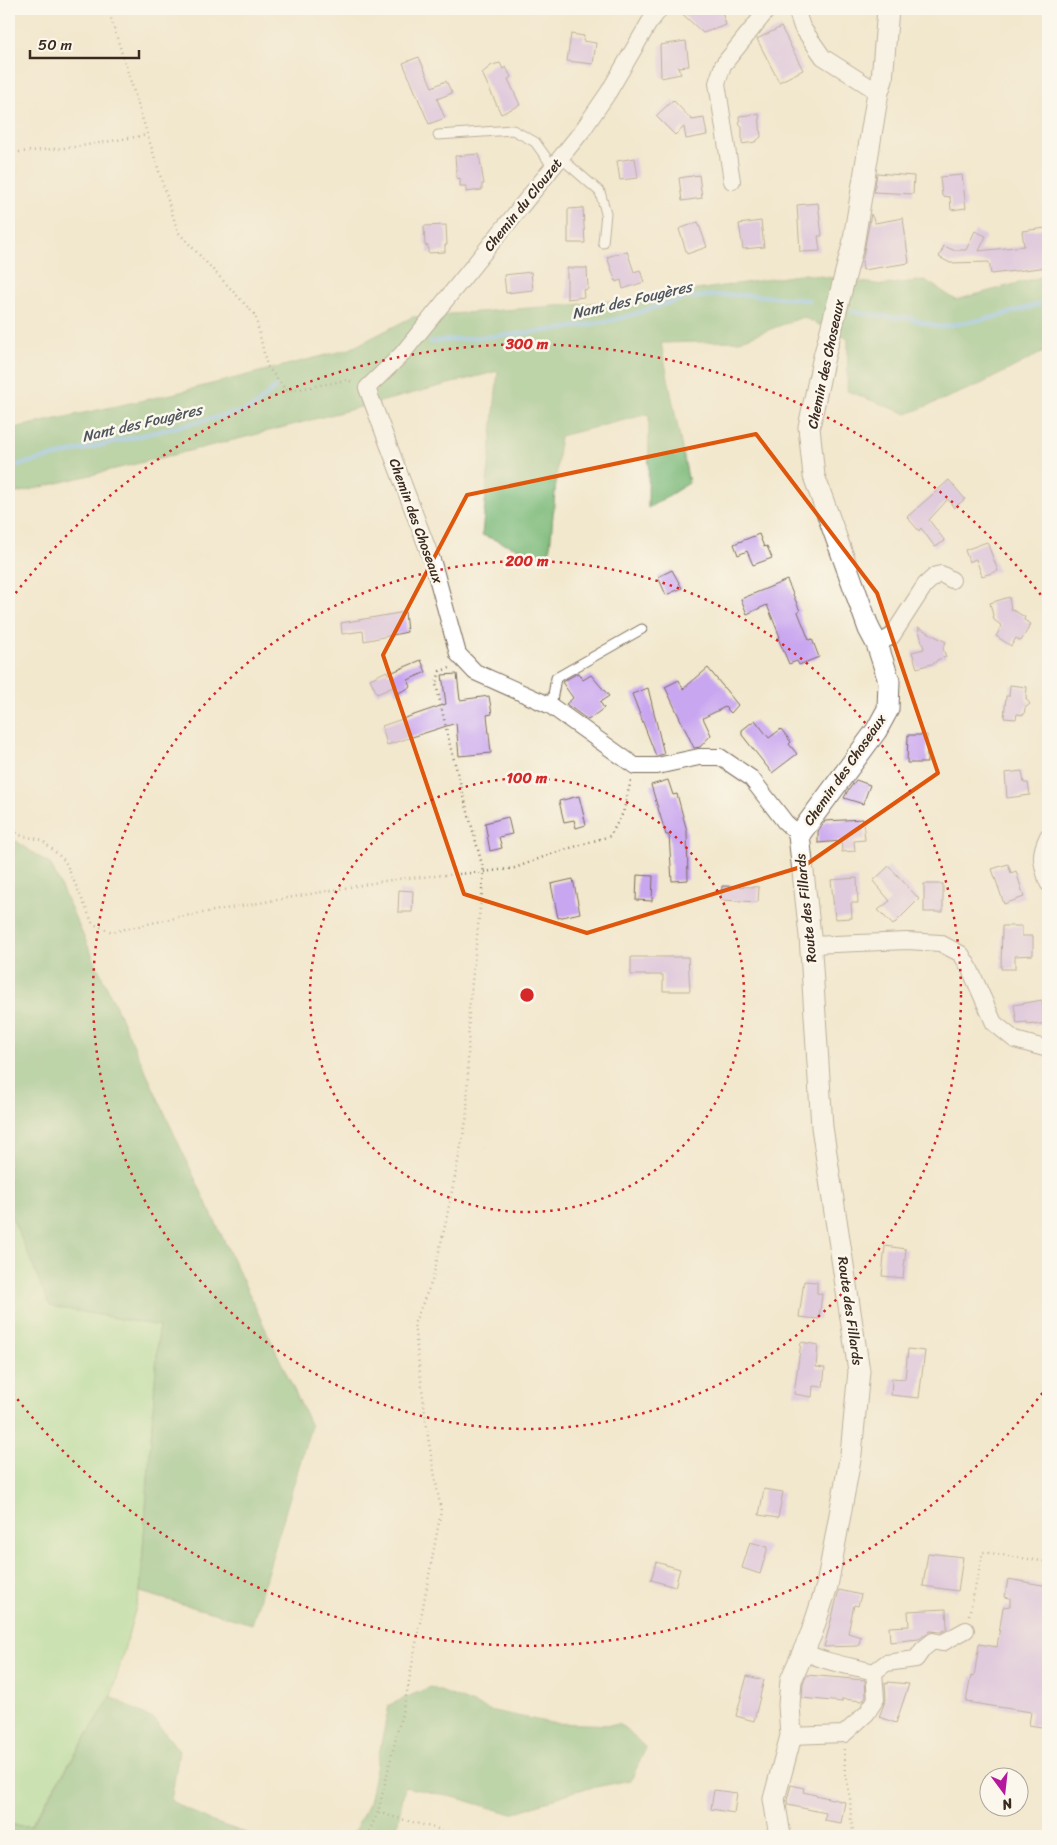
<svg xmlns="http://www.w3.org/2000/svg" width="1057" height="1845" font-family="Sriracha,sans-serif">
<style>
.green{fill:#9cda8f;stroke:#6c8256}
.forest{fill:#7dba7a;stroke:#5c724c}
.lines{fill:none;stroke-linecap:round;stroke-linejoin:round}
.stream{stroke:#77baec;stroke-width:4.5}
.building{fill:#c9a6f0}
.service-casing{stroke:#7b6c5c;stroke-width:11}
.minor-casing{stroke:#7b6c5c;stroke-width:18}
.tertiary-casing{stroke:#7b6c5c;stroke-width:23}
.path{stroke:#7b6c5c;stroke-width:2.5;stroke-dasharray:1 4;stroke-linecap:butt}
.service{stroke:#fff;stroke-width:9}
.minor{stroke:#fff;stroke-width:16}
.tertiary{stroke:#fff;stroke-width:21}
.marked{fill:none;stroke:#df570d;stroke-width:4;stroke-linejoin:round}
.ring{fill:none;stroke:#d62828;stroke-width:2.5;stroke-dasharray:2.5 5}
.labels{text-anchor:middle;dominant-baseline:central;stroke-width:5;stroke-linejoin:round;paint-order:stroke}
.street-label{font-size:14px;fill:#3b2a1e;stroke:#fbf7ec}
.water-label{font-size:15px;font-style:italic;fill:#4d555c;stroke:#fbf7ec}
.centre{fill:#d62828;stroke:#fbf7ec;stroke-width:2.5}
.ring-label{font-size:15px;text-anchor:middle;font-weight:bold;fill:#d62828;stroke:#fbf7ec;stroke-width:5;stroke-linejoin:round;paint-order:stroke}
</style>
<rect width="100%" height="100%" fill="#fbf7ec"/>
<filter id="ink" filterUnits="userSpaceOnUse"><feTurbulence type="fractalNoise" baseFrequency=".02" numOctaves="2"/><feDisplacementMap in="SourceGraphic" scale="10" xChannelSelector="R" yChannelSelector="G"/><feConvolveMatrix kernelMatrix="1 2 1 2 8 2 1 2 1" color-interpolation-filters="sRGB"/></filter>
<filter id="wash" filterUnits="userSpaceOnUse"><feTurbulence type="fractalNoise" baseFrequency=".0096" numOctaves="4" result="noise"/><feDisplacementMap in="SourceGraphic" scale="20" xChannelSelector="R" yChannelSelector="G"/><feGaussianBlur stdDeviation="1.12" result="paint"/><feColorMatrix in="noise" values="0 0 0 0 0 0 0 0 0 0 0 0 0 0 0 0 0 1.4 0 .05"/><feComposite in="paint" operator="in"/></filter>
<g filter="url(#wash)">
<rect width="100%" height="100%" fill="#f2e8ce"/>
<path class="green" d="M9,1210l41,96 109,20 -19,266 -29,105 -81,129 -21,-1z"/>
<g class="forest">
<path d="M805,274l78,11 42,-5 31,20 92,-25v76h-3l-64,33 -74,30 -60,-23 1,-52 -45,-22 -64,24 -78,2 28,140 -41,25 1,-94 -89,22 -11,124 -67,-25 16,-164 -248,65 -241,59v-66l163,-35 178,-45 62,-32 208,-16z"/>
<path d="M9,836l42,29 132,288 128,273 -59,198 -112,-32 19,-266 -109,-20 -41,-96z"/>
<path d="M430,1687l59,23 62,13 70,2 25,23 -15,32 -56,11 -63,23 -55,-16 -52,-11 -10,49h-43l17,-34 20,-97z"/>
<path d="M111,1697l44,23 24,31 -8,50 39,20 45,15h-246v-11l22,1z"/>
</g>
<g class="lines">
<g class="stream">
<path d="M853,312l43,6 8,-1 36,10 51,-9 57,-16"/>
<path d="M431,342c59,-6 119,-9 177,-21 27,-5 52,-18 80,-23 40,-6 80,-2 121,2"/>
<path d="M9,467l235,-56 10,-4 21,-19"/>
</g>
</g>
<g id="blocks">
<g class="building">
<path d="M677,9h44l5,16 -23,8z"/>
<path d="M781,27l22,43 -24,12 -22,-43z"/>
<path d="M571,34l13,2 -1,5 13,2 -3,21 -26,-3z"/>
<path d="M686,41l3,25 -11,1 3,7 -20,4 -1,-33z"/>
<path d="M419,57l13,30 14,-6 6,12 -15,6 8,19 -16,6 -26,-61z"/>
<path d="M500,63l3,6 3,-2 5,10 -3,2 12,26 -19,9 -19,-41 10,-8z"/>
<path d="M673,100l19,20 12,-2 3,17 -21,4 -2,-12 -9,8 -19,-19z"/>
<path d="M759,114l2,23 -6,5 -13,2v-18h-2l-1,-10z"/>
<path d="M479,154l5,30h-2v6l-16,2v-6h-6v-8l-3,1 -2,-23z"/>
<path d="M635,158l3,20 -18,2 -3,-19z"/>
<path d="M877,173l37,3 -1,18 -39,-2z"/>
<path d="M699,175l3,23 -20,3 -3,-23z"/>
<path d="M962,175l4,33 -15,2 -1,-13 -8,-1 -2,-19z"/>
<path d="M818,203l4,33h-4l2,15 -20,1 -3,-47z"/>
<path d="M583,208l2,35h-17v-34z"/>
<path d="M871,214l4,9 28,-5 6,45 -46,7 -1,-8z"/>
<path d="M761,221l3,26 -21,2 -4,-25z"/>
<path d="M698,222l9,25 -20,7 -8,-25z"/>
<path d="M446,225l1,20h-2v7l-17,1v-8l-3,1 -1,-20z"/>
<path d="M1046,228l2,39 -57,7 -2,-12 -39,1 -11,-6 5,-11 9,4h13l9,-19 11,5 -7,15 45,-5 -2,-15z"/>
<path d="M627,251l7,21 6,-2 4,12 -21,7 -2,-9 -5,2 -9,-25z"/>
<path d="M567,268h20l1,21 -5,1 1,7 -17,2z"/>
<path d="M531,272l2,18 -27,3 -2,-18z"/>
<path d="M949,480l16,19 -11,9 -6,-9 -19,21 16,21 -10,6 -14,-19 -2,3 -12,-14z"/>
<path d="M759,534l5,13 3,-1 5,12 -19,7 -6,-14 -9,4 -4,-11z"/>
<path d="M987,542l11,29 -16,5 -6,-17 -7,3 -4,-12z"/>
<path d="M672,570l10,18 -16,7 -8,-18z"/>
<path d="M787,580l13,31 -2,1 11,28 3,-1 7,18 -20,8 -2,-4 -8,3 -11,-26 2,-1 -13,-32 -20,9 -6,-15z"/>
<path d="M1009,597l2,12 14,8 -1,3 7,4 -10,17 -5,-3 -5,8 -15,-10 6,-10 -8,-6 -4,-17z"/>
<path d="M405,612l2,20 -43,9 -1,-10 -21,3 -1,-11z"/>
<path d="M918,627l28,15 -3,6 3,9 -9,3 -2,3 -18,5 -5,-16 12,-3z"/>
<path d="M421,660l5,12 -18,8 3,7 -15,7 -3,-7 -16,7 -7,-15 17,-8 1,3z"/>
<path d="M708,668l30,37 -7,8 -6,-6 -22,11 8,17 -11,12 -6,1 -29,-61 14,-7 4,9z"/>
<path d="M578,673l5,7 8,-5 18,21 -9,6 4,6 -16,12 -22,-16 7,-6 -11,-16z"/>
<path d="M457,674l3,26 29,-4 3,18 -5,1 4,38 -32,3 -3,-33 -69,22 -5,-19 64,-22 -4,-29z"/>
<path d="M1010,685l17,2 -1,12 4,5 -5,4 -1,7 -7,-1 -1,5 -12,-1 2,-22h3z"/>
<path d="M648,688l16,66 -8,2 -24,-62z"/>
<path d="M755,720l14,18 12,-9 10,13 -2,2 8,10 -25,19 -30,-38v-5z"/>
<path d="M908,735h19v28h-20z"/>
<path d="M1022,771l2,12h4l2,12 -23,3 -2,-25z"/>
<path d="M668,780l5,15 4,-1 10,37 1,49 -16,1 -3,-46h-3l-15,-50z"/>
<path d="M856,780l14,5 -7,19 -19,-6 3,-6z"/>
<path d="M579,796l7,29 -10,3 -2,-8 -10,2 -5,-21z"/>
<path d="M508,817l4,17 -13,3 3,11 -12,3 -5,-28z"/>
<path d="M863,819l2,21 -11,1 1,10 -13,1 -1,-11 -23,2v-12l7,-10z"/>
<path d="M1008,864l3,9 5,-2 8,26 -20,7 -12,-35z"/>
<path d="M889,866l30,33 -26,26 -15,-15 12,-9 -17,-20z"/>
<path d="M637,875l16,1 -1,25 -16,-1z"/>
<path d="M857,878l1,25h-7l1,15 -17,1 -4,-39z"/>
<path d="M573,879l7,34 -22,5 -7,-34z"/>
<rect x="924" y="884" width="19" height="28"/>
<path d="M722,886l37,1 -1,15 -37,-2z"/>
<path d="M399,890l14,1 -1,21h-14z"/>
<path d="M1002,926h20v10h11v19l-18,1v13h-14z"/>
<path d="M631,957h57l2,34h-27v-16h-32z"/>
<path d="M1042,1000l1,12h3l1,11 -13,2v-2l-7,1v-2l-10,1 -3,-18z"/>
<path d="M885,1246l21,3 -3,29 -21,-2z"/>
<path d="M804,1281l13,1v11l5,1 -3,25 -20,-2z"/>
<path d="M801,1342l17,3 -2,22 9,1 -2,19 -10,-1 -1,11 -18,-3z"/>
<path d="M908,1349l17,2 -6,47 -28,-3 1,-17 13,1z"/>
<path d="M764,1489l19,3 -5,26 -19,-3z"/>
<path d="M750,1542l18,5 -8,27 -18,-6z"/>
<path d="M928,1553l35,4 -5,34 -35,-5z"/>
<path d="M656,1562l24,7 -5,18 -24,-7z"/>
<path d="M1008,1579l40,7v142l-19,-3 2,-13 -65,-10 5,-26 3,1 5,-33 18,3 6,-40 7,-1v-8l-5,-1z"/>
<path d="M839,1590l22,5 -3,11 -4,-1 -6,28 13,4 -3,9 -34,1z"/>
<path d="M946,1609l1,20 -6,3 -11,-1 -11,8 -29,3 -1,-15 20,-1 -1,-15z"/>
<path d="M807,1675l58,5 1,16 -3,5 -21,-2v3l-40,-4 1,-15z"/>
<path d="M747,1676l17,4 -10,41 -18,-5z"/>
<path d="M888,1682l21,2 -13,39 -17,-6 7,-18 -1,-16 3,1z"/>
<path d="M791,1785l13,3 -1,4 42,10 -4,21 -17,-3 2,-7 -38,-8 -1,-5z"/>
<path d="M714,1790l23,3 -3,20 -23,-4z"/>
</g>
</g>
</g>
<g filter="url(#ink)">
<use href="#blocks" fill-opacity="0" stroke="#7b6c5c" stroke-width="1"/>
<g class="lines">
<defs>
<g id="service">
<path d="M438,135l75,-5 22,12 18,25"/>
<path d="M561,158l39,34 6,21 -3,30"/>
<path d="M551,706l5,-28 86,-49"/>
</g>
<g id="minor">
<path d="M660,9l-11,14 -41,70 -26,38 -180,223 -35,34 66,175 25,91 17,18 76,34 84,60h22l42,-9h21l31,21 34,44 14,13"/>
<path d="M796,9l6,18 21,30 55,35"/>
<path d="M732,181l-15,-98 6,-18 45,-56"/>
<path d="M877,644l15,-8 33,-51 11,-10 5,-1 11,6"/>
<path d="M1048,836c-10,20 -6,27 0,47"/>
<path d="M811,945l96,-4 33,2 21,11 8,13 25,56 21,17 33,9"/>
<path d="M874,1672l12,-9 30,-4 7,-10 10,-8 9,2 24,-13"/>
<path d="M791,1736l53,-2 23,-21 9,-14 -2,-27c-23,-6 -51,-10 -71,-21"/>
</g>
<path id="tertiary" d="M780,1836l-6,-37 17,-63 -2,-31 2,-25 21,-48 15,-46 24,-132 8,-83 -37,-244 -12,-191 -11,-101 77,-104 12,-22 1,-28 -12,-37 -8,-15 -55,-153 -5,-49 14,-66 30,-116 25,-153 4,-12 6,-71"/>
</defs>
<use href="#service" class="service-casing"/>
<use href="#minor" class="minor-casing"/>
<use href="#tertiary" class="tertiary-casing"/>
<g class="path">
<path d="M108,9l70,223 77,83 12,51 19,24 14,-1 47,-9 7,3"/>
<path d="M9,153l66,-6 72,-12"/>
<path d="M9,826l10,9 23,5 23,21 28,63 19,8 67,-15 217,-38 88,-7 31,-4 36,-14 59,-18 13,-23 8,-33"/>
<path d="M969,1615l14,-63 65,10"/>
<path d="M844,1749l1,24 5,25 1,23 3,15"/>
<path d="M379,1813l85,23"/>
<path d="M367,1836l11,-24 29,-120 34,-181 -13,-74 -14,-113 18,-43 13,-55 22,-110 2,-107 15,-137 -34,-127 -14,-61 4,-13 10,-3"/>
</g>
<use href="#service" class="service"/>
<use href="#minor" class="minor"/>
<use href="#tertiary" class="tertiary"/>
</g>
</g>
<path d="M0 0H1057V1845H0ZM756,434l121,159 61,180 -134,93 -217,67 -123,-39 -81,-239 84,-160z" fill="#f2e8ce" fill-opacity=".55" fill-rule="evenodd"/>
<path class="marked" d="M756,434l121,159 61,180 -134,93 -217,67 -123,-39 -81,-239 84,-160z"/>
<g class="ring">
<circle cx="527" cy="995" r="217"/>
<circle cx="527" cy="995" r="434"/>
<path d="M1047 1387A651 651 0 0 1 11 1391M11 599A651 651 0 0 1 1047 603"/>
</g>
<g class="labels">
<g class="street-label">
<text transform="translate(523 205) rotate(-51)">Chemin du Clouzet</text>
<text transform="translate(826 364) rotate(-78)">Chemin des Choseaux</text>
<text transform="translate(416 521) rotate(70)">Chemin des Choseaux</text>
<text transform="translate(845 770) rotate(-55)">Chemin des Choseaux</text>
<text transform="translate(806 908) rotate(-96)">Route des Fillards</text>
<text transform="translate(850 1311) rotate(82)">Route des Fillards</text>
</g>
<g class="water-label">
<text transform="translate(632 300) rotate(-13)">Nant des Fougères</text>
<text transform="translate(142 423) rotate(-13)">Nant des Fougères</text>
</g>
</g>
<circle cx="527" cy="995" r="8" class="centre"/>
<g class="ring-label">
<text x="527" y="349">300 m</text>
<text x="527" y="566">200 m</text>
<text x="527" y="783">100 m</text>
</g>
<rect width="1057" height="1845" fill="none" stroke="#fbf7ec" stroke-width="30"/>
<g transform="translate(1004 1792) rotate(165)"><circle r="24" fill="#fbf7ec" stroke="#aea59a"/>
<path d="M0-4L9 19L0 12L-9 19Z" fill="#b5179e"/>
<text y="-8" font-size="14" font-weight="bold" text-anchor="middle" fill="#3b2a1e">N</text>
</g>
<path d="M30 50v8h109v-8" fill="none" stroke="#3b2a1e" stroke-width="2.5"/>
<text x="38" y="50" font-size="15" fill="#3b2a1e" stroke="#fbf7ec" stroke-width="4" paint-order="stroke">50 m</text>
</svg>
